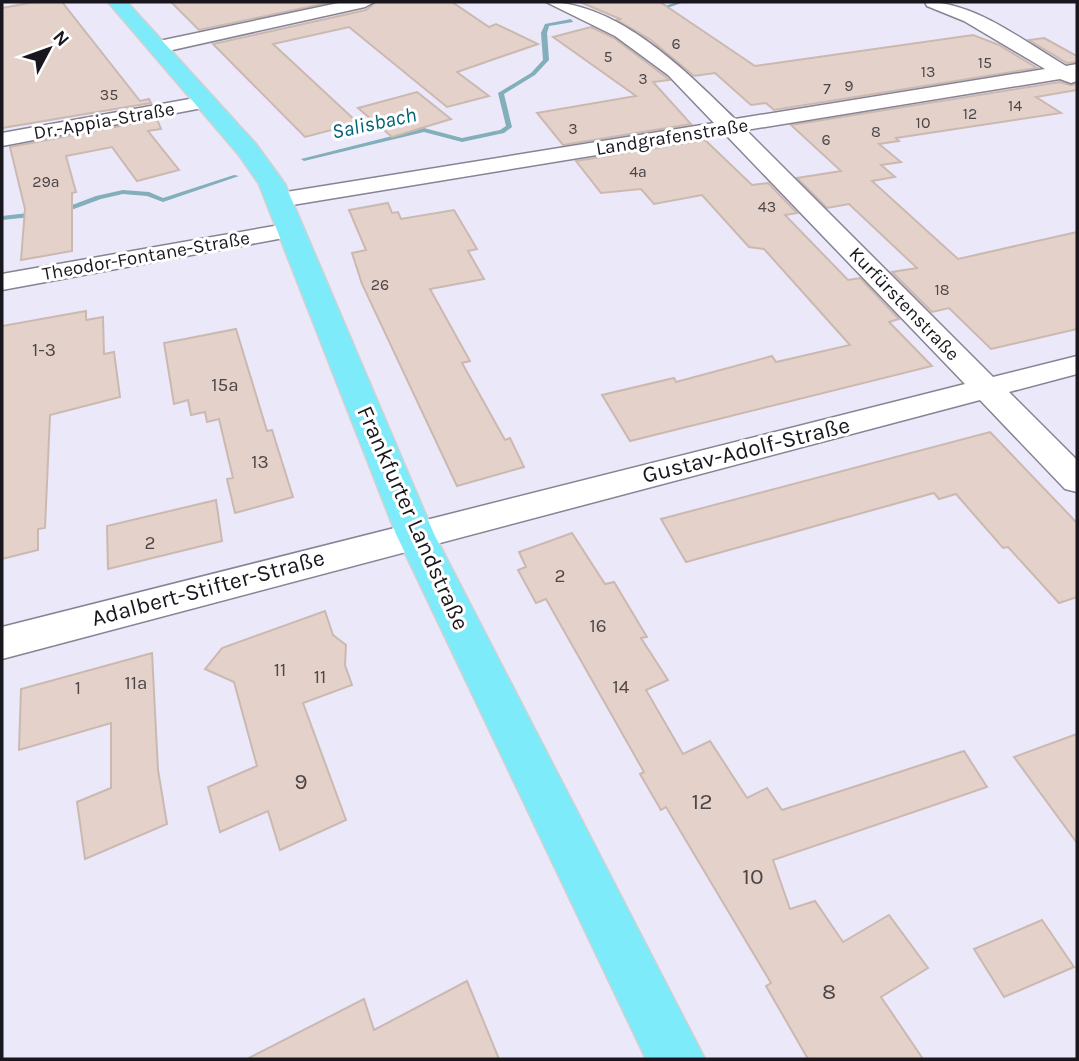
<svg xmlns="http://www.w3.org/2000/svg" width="1079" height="1061" font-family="Karla,sans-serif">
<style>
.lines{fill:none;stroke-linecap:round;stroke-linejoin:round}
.stream{fill:#82afba;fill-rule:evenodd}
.building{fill:#e4d1c9;stroke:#cbb9b1;stroke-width:2}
.minor-casing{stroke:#868393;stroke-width:3}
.major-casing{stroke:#d1d1d2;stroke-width:3}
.minor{fill:#fff;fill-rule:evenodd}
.major{fill:#7debf9;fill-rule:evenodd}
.labels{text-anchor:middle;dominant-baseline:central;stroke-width:6;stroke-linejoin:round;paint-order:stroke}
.far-number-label{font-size:16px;fill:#4c4648}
.far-street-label{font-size:19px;fill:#19171d;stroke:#fff}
.number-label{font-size:19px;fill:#4c4648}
.far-water-label{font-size:21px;font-style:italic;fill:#026273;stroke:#fff}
.street-label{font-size:23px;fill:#19171d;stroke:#fff}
.near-number-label{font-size:23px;fill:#4c4648}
</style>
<rect width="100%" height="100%" fill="#ebe8f9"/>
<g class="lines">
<g class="stream">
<path d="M677,2h7l-28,10 -5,-1z"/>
<path d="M571,19l2,3 -24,4 -2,7 2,27 -14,15 -31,19 8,33 -8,6 -42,9 -38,-10 -120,29 -3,-2 123,-31 38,10 38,-8 6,-4 -8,-33 33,-20 12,-13 -2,-27 4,-9z"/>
<path d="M234,175l5,1 -76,26 -16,-6 -24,-2 -22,5 -38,14 -7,-2 40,-15 27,-6 26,2 14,6z"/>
<path d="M37,212l4,2 -1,2 -38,4v-4z"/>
</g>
</g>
<g class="building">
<path d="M34,2h28l78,99 9,-2 2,4 -149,25v-120z"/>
<path d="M171,2h161l-133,28z"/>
<path d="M376,2h76l37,25 7,-3 42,20 -81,28 32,24 -42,11 -98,-80 -76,17 85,79 -53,14 -92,-93 153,-34z"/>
<path d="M580,2h80l95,64 218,-31 26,10 38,23 -263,42 -8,-7 -15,2 -36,-32 -21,3 -43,-36 -34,-20 3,-1z"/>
<path d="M591,27l23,11 52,39 3,3 -16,2 38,42 -128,21 -26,-32 99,-17 -83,-59z"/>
<path d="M1044,38l33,18v6l-10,1 -38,-23z"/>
<path d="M1060,82l10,3 7,-1v6l-41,7 25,16 -165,25 3,3 -20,3 22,18 -20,3 14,12 -23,4 86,78 119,-27v97l-86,20 -42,-41 -17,4 -40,-40 25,-4 -68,-64 -22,4 -30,-30 44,-7 -50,-46z"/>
<path d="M417,92l34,27 -59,18 -34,-29z"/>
<path d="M157,119l4,10 -13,2 31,39 -42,11 -25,-34 -46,9 10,36 -4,1v58l-51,9 4,-51 -15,-62z"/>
<path d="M705,140l47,45 16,-2 29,30 -12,2 63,65 12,-2 39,41 -10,3 43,44 -302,75 -28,-46 72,-17 2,4 96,-26 4,6 74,-17 -86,-96 -15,-2 -47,-52 -48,9 -13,-15 -40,4 -25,-32z"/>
<path d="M388,203l4,10 6,-1 3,7 53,-9 23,39 -9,2 16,28 -54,10 40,72 -8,2 43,77 5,-2 14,29 -67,19 -95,-202 -10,-31 14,-3 -17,-40z"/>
<path d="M86,311v9l17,-3 1,37 10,-2 6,45 -70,18 -5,113 -7,1v21l-36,9v-233z"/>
<path d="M236,329l31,102 5,-1 21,67 -58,16 -8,-34 6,-1 -14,-59 -12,3 -2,-10 -14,3 -3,-15 -14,4 -10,-61z"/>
<path d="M990,432l87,91v74l-18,6 -51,-56 -5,1 -47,-54 -17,5 -5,-6 -248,69 -25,-43z"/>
<path d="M216,500l6,41 -114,28 -1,-43z"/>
<path d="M572,533l33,51 9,-2 33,55 -6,1 27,42 -22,10 37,64 27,-13 37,57 20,-10 15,22 182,-59 23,36 -214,73 17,49 25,-8 28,41 46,-27 39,53 -47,29 42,62h-115l-42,-73 5,-3 -105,-176 -5,3 -21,-36 4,-2 -98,-173 -10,4 -18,-33 8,-3 -7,-15z"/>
<path d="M325,611l8,24 13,10 -1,20 7,20 -49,18 43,117 -66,30 -12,-39 -48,21 -12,-45 49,-21 -23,-84 -29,-13 17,-21z"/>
<path d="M152,653l6,117 9,54 -82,35 -8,-57 34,-14v-65l-92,27 2,-61z"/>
<path d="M1077,734v109l-63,-86z"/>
<path d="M1042,920l32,47 -70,30 -30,-48z"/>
<path d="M467,981l32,78h-252l117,-60 10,31z"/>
</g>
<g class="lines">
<defs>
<g id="minor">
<path d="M343,2h31l-9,5 -206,46 -9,-6 9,-6z"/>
<path d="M546,2c72,0 140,69 189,117l310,-50 -81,-48 -37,-15 -2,-4c51,0 98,39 141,64l11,-2v17l-6,2 -11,-4 -314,51 247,247 84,-21v18l-68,18 68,68v32l-12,-3 -85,-89 -978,259v-32l963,-243 -240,-250 -445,73 -8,-2 -4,-5 4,-5 8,-2 434,-70 -46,-48 -53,-39z"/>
<path d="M206,96l7,2 3,4 -3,4 -211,40v-13z"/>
<path d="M291,223l9,2 3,5 -3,5 -298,55v-16z"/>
</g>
<path id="major" d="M108,2h19l129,142 29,40 149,350 271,525h-59l-250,-525 -137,-350 -21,-30z"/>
</defs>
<use href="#minor" class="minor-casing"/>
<use href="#major" class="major-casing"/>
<use href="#minor" class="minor"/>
<use href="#major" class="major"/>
</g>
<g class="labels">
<g class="far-number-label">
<text x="676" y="43">6</text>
<text x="608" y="56">5</text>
<text x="985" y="62">15</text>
<text x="928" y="71">13</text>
<text x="643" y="78">3</text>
<text x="849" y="85">9</text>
<text x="827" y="88">7</text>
<text x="109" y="94">35</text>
<text x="1015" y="105">14</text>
<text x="970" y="113">12</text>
<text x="923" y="122">10</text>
<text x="573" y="128">3</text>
<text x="876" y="131">8</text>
<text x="826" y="139">6</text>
<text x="638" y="171">4a</text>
<text x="46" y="181">29a</text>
<text x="767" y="206">43</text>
<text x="380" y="284">26</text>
<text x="942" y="289">18</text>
</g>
<g class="far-street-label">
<text transform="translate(104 121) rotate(-10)">Dr.-Appia-Straße</text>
<text transform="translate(672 137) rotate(-9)">Landgrafenstraße</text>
<text transform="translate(146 256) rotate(-10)">Theodor-Fontane-Straße</text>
<text transform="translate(904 304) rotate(46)">Kurfürstenstraße</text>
</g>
<g class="number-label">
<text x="44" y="350">1-3</text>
<text x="225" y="385">15a</text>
<text x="260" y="462">13</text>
<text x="150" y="543">2</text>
<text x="560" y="576">2</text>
<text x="598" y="626">16</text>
<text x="280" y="670">11</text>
<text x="320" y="677">11</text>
<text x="136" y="683">11a</text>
<text x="621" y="687">14</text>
<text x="78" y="688">1</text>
</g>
<g class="far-water-label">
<text transform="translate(374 123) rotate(-12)">Salisbach</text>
</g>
<g class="street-label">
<text transform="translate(746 450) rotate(-14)">Gustav-Adolf-Straße</text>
<text transform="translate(413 518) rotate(66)">Frankfurter Landstraße</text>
<text transform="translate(208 588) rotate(-15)">Adalbert-Stifter-Straße</text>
</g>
<g class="near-number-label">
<text x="301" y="781">9</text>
<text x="702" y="801">12</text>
<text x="753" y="876">10</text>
<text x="829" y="991">8</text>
</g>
</g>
<rect width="1079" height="1061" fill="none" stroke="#19171d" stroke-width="7"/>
<g transform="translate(49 49) rotate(49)" stroke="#ffffff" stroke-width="5" paint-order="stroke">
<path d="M0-5L12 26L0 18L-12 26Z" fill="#19171d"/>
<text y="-10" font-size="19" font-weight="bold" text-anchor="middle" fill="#19171d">N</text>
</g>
</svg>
